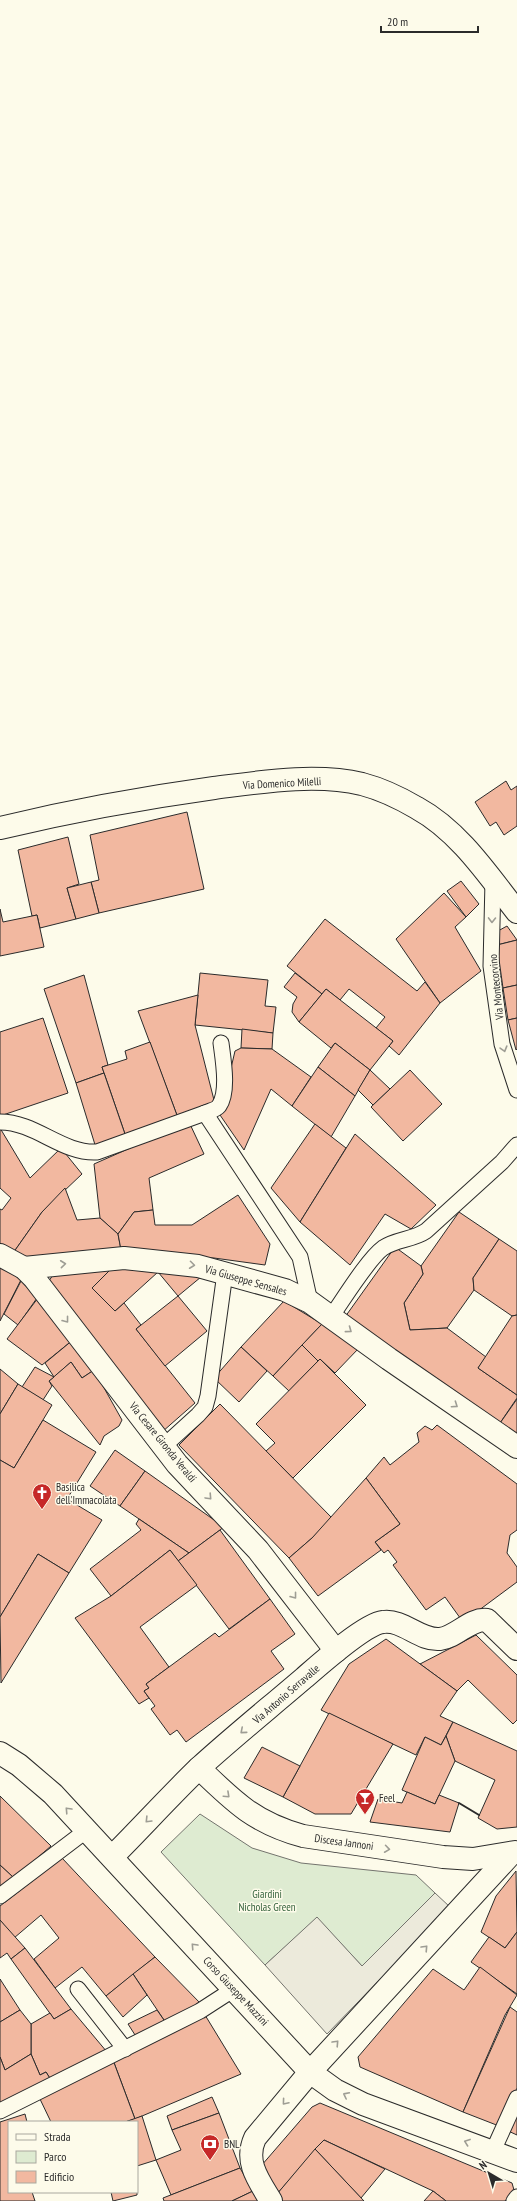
<svg xmlns="http://www.w3.org/2000/svg" width="517" height="2201" font-family="'PT Sans Narrow',sans-serif">
<style>
.green{fill:#deebd1;stroke:#74746e}
.parking{fill:#eceadb;stroke:#74746e}
.building{fill:#f2b8a0;stroke:#2b2b2b}
.lines{fill:none;stroke-linecap:round;stroke-linejoin:round}
.service-casing{stroke:#2b2b2b;stroke-width:17}
.minor-casing{stroke:#2b2b2b;stroke-width:24}
.tertiary-casing{stroke:#2b2b2b;stroke-width:24}
.service{stroke:#fdfbea;stroke-width:15}
.minor{stroke:#fdfbea;stroke-width:22}
.tertiary{stroke:#fdfbea;stroke-width:22}
.wall{stroke:#2b2b2b;stroke-width:2}
.oneway{stroke:#9e9d94}
.labels{text-anchor:middle;dominant-baseline:central;stroke-width:3;stroke-linejoin:round;paint-order:stroke}
.street-label{font-size:11px;fill:#2b2b2b;stroke:#fdfbea}
.poi-label{font-size:11px;fill:#2b2b2b;stroke:#fdfbea;text-anchor:start}
.park-label{font-size:11px;fill:#34623c;stroke:#fdfbea}
</style>
<rect width="100%" height="100%" fill="#fdfbea"/>
<path class="green" d="M200,1814l52,34 49,15 115,12 19,18 -73,73 -45,-48 -52,47 -104,-113z"/>
<path class="parking" d="M435,1893l15,14 -123,127 -62,-69 52,-48 45,49z"/>
<g class="building">
<path d="M506,781l5,9 6,-4v40l-13,9 -8,-13 -6,4 -15,-24z"/>
<path d="M187,812l17,77 -105,24 -8,-31 8,-2 -9,-45z"/>
<path d="M68,837l11,47 -12,4 9,31 -36,9 -3,-13 -5,1 -14,-66z"/>
<path d="M461,881l18,23 -13,13 -19,-26z"/>
<path d="M91,882l8,31 -23,6 -9,-31z"/>
<path d="M444,893l22,24 -11,10 26,44 -41,32 -44,-64z"/>
<path d="M0,909l3,13 34,-7 7,32 -44,9z"/>
<path d="M325,919l92,72 8,-9 15,21 -41,52 -10,-9 4,-5 -17,-13 9,-11 -36,-28 -9,11 -14,-11 -4,5 -35,-28z"/>
<path d="M507,926l10,14 -20,5 1,-14z"/>
<path d="M517,940v45l-14,3 -6,-43z"/>
<path d="M200,973l68,7 -3,26 11,1 -3,26 -78,-8z"/>
<path d="M295,973l27,21 -23,28 -7,-10 1,-8 4,-7 -13,-10z"/>
<path d="M84,975l24,90 -6,2 2,6 -28,10 -32,-94z"/>
<path d="M517,985v33l-9,2 -5,-32z"/>
<path d="M326,989l67,52 -23,29 -35,-27 -4,5 -32,-26z"/>
<path d="M198,995l-3,30 20,79 -37,14 -40,-107z"/>
<path d="M43,1018l25,75 -68,23v-84z"/>
<path d="M517,1018v31l-1,1 -8,-30z"/>
<path d="M242,1029l31,4 -1,16 -31,-1z"/>
<path d="M150,1042l28,76 -52,19 -24,-70 25,-8 -2,-8z"/>
<path d="M335,1043l35,27 -15,26 -37,-29z"/>
<path d="M241,1048l31,1 39,28 -19,29 -21,-17 -27,61 -24,-35 15,-64z"/>
<path d="M318,1067l37,29 -24,41 -39,-31z"/>
<path d="M370,1070l20,19 -17,16 -15,-15z"/>
<path d="M410,1070l32,34 -39,37 -32,-34z"/>
<path d="M104,1073l22,64 -30,11 -20,-65z"/>
<path d="M189,1122l15,32 -55,24 4,32 -19,2 -16,22 -18,-16 -6,-54z"/>
<path d="M315,1124l31,24 -46,74 -29,-34z"/>
<path d="M0,1128l30,50 31,-30 21,26 -40,38 -31,44 -11,-6v-41l2,1 9,-12 -11,-10z"/>
<path d="M355,1134l81,71 -25,24 -26,-15 -35,51 -50,-43z"/>
<path d="M65,1188l12,32 23,-2 18,16 4,21 -92,9 -19,-8 31,-44z"/>
<path d="M238,1195l32,49 -5,21 -51,-7 -92,-3 -4,-21 16,-22 19,-2 2,15h37z"/>
<path d="M459,1212l40,27 -26,39 1,12 -27,38 -37,2 -6,-27 19,-29 -2,-8z"/>
<path d="M499,1239l18,12v64l-5,1 -38,-26 -1,-12z"/>
<path d="M395,1247l26,19 2,8 -19,29 6,27 37,-2 39,29 -8,11 39,27v3l-19,28 -153,-109z"/>
<path d="M0,1263l23,13 -23,45z"/>
<path d="M117,1263l-25,25 23,23 9,-8 17,22 -5,4 59,74 -33,29 -116,-147 12,-17z"/>
<path d="M117,1263l84,14 -23,19 -20,-24 -43,39 -23,-23z"/>
<path d="M21,1281l16,17 -19,27 -14,-11z"/>
<path d="M41,1294l33,45 -32,26 -35,-26z"/>
<path d="M178,1296l29,35 -42,35 -29,-37z"/>
<path d="M284,1301l38,23 -49,52 -32,-29z"/>
<path d="M517,1315v80l-39,-27 34,-52z"/>
<path d="M322,1324l37,24 -24,25 -15,-14 -2,2 -16,-16z"/>
<path d="M74,1339l20,31 -12,8 -11,-16 -17,15 -9,-14z"/>
<path d="M302,1345l16,16 -29,30 -16,-15z"/>
<path d="M241,1347l26,24 -28,31 -25,-24z"/>
<path d="M320,1359l46,46 -73,73 -27,-27 9,-8 -19,-19z"/>
<path d="M71,1362l11,16 12,-8 28,50 -3,6 -15,10 -4,9 -51,-64z"/>
<path d="M35,1367l19,10 -5,4 3,5 -9,14 -21,-13z"/>
<path d="M0,1369l18,15 -18,30z"/>
<path d="M18,1384l34,21 -38,63 -14,-8v-46z"/>
<path d="M517,1399v40l-19,-13z"/>
<path d="M220,1404l112,114 -20,20 -23,20 -110,-113z"/>
<path d="M43,1420l53,32 -29,47 35,21 -33,53 -31,-19 -38,63v-157l14,8z"/>
<path d="M437,1425l80,59v46l-7,5 -3,18 10,14v15l-54,40 -18,-25 -19,13 -33,-45 4,-3 -9,-12 -4,3 -9,-11 25,-18 -34,-46 18,-21 6,8 29,-23 -2,-9 8,-7 7,4z"/>
<path d="M115,1450l30,21 -25,35 -30,-20z"/>
<path d="M145,1471l79,56 -35,26 -69,-47z"/>
<path d="M366,1478l34,46 -25,18 6,8 -63,46 -29,-38 23,-20z"/>
<path d="M139,1519l50,34 -11,8 -8,-11 -59,46 -21,-27 51,-39 -5,-6z"/>
<path d="M220,1530l50,69 -41,30 -51,-68z"/>
<path d="M170,1550l27,35 -57,42 29,40 -23,17 3,4 -5,3 5,7 -10,6 -64,-86 36,-22z"/>
<path d="M38,1554l31,19 -68,110 -1,-66z"/>
<path d="M270,1599l25,35 -24,17 13,18 -98,73 -9,-12 -7,5 -19,-26 4,-3 -11,-15 5,-3 -3,-4 69,-51 4,4z"/>
<path d="M476,1635l41,40v45l-4,4 -45,-44 -11,11 -37,-27z"/>
<path d="M386,1639l71,52 -17,25 13,6 -12,23 -16,-8 -9,18 -95,-45 28,-46z"/>
<path d="M329,1713l64,31 -42,70h-36l-32,-17z"/>
<path d="M453,1722l64,29v76l-20,2 -19,-11 17,-38 -40,-19 -9,-25z"/>
<path d="M446,1736l9,25 -20,43 -33,-14 23,-53 16,8z"/>
<path d="M262,1747l38,19 -17,31 -39,-19z"/>
<path d="M407,1792l28,12 4,-9 20,8 -9,29 -80,-10 8,-23 24,4z"/>
<path d="M0,1796l51,50 -37,32 -14,-13z"/>
<path d="M62,1858l93,99 -49,39 -24,-29 -27,21 -21,-29 25,-21 -18,-23 -27,23 -14,-18v-14z"/>
<path d="M0,1865l14,13 -14,10z"/>
<path d="M516,1871l1,61 -12,16 -24,-16 15,-36z"/>
<path d="M0,1920l25,28 -14,11 -4,-6 -7,5z"/>
<path d="M517,1932v62l-46,-32 18,-25 16,11z"/>
<path d="M25,1948l46,61 -17,10 -43,-60z"/>
<path d="M155,1957l47,48 -36,18 -33,-49z"/>
<path d="M480,1967l37,28 -12,20 -42,97 -103,-45 -2,-10 75,-88 31,21z"/>
<path d="M133,1974l14,21 -24,22 -17,-21z"/>
<path d="M0,1979l20,31 -20,12z"/>
<path d="M510,2007l7,5v76l-18,38 -36,-14z"/>
<path d="M71,2009l36,43 -56,28 -5,-8 -6,3 -9,-21v-30l19,-11 4,6z"/>
<path d="M20,2010l11,14v30l-26,16 -5,-13v-35z"/>
<path d="M157,2010l9,13 -29,15 -9,-14z"/>
<path d="M205,2015l36,59 -106,45 -22,-59z"/>
<path d="M31,2054l9,21 6,-3 5,8 -51,27v-50l5,13z"/>
<path d="M113,2060l22,59 -10,3h-74l-12,-25z"/>
<path d="M212,2097l7,16 -47,17 -5,-14z"/>
<path d="M320,2103l192,80 2,7 -9,11h-59l-13,-10 -109,-51 -47,54 -16,-28 51,-59z"/>
<path d="M517,2108v27l-11,-5z"/>
<path d="M219,2113l21,55 -69,27 -15,-35 25,-10 -9,-20z"/>
<path d="M25,2114l2,8h-18v70h23l3,9h-35v-79z"/>
<path d="M142,2116l14,44 -19,6v-44h-12z"/>
<path d="M324,2140l61,29 -24,29 -46,-49z"/>
<path d="M315,2149l49,52h-83l-4,-7z"/>
<path d="M240,2168l13,23 -21,10h-68l-1,-3z"/>
<path d="M253,2191l10,10h-31z"/>
<path d="M433,2191l13,10h-22z"/>
<path d="M111,2192h26v3l-24,6z"/>
</g>
<g class="lines">
<defs>
<g id="service">
<path d="M493,881l-2,85 11,78 15,46"/>
<path d="M221,1043c2,16 8,49 -2,63 -3,4 -10,5 -14,7l95,144 10,45"/>
<path d="M0,1122c36,0 62,32 97,30l108,-39"/>
<path d="M331,1317c12,-17 37,-58 52,-69 13,-9 30,-8 43,-17l76,-69 15,-17"/>
<path d="M164,1446l34,-31 7,-8 3,-11 17,-123"/>
<path d="M0,1896l87,-66"/>
<path d="M78,1989l47,60"/>
<path d="M0,2111l200,-100 34,-22"/>
<path d="M493,2151l24,-53"/>
<path d="M514,2201l3,-4"/>
</g>
<g id="minor">
<path d="M0,1255l24,13 10,10 143,186 81,86 78,101"/>
<path d="M24,1268l100,-10 74,8 87,24 25,12 79,57 128,88"/>
<path d="M0,1753l19,12 34,29 257,278 25,18 28,14 154,57"/>
<path d="M199,1768c35,34 56,55 104,68l140,21 30,2 42,-7"/>
<path d="M112,1857c29,-29 57,-60 87,-89 34,-31 70,-60 105,-90 15,-13 61,-54 79,-56 20,-3 37,19 57,17 17,-2 30,-21 47,-19l30,29"/>
<path d="M271,2201c-12,-20 -27,-39 -16,-63l55,-66 200,-217"/>
</g>
<path id="tertiary" d="M0,828c71,-17 142,-30 214,-40 47,-6 101,-15 148,-4 19,5 38,14 55,24 42,23 71,67 100,104"/>
</defs>
<use href="#service" class="service-casing"/>
<use href="#minor" class="minor-casing"/>
<use href="#tertiary" class="tertiary-casing"/>
<use href="#service" class="service"/>
<use href="#minor" class="minor"/>
<use href="#tertiary" class="tertiary"/>
<path class="wall" d="M459,1803l20,12"/>
</g>
<defs><path id="oneway-chevron" d="M-2-3.5L2.5 0L-2 3.5" fill="none" stroke-width="1.6" stroke-linecap="round" stroke-linejoin="round"/></defs>
<g class="oneway">
<use href="#oneway-chevron" transform="translate(492 920) rotate(91)"/>
<use href="#oneway-chevron" transform="translate(504 1049) rotate(74)"/>
<use href="#oneway-chevron" transform="translate(63 1264) rotate(-6)"/>
<use href="#oneway-chevron" transform="translate(192 1265) rotate(7)"/>
<use href="#oneway-chevron" transform="translate(66 1320) rotate(52)"/>
<use href="#oneway-chevron" transform="translate(349 1330) rotate(36)"/>
<use href="#oneway-chevron" transform="translate(455 1405) rotate(34)"/>
<use href="#oneway-chevron" transform="translate(209 1497) rotate(47)"/>
<use href="#oneway-chevron" transform="translate(294 1596) rotate(52)"/>
<use href="#oneway-chevron" transform="translate(243 1731) rotate(139)"/>
<use href="#oneway-chevron" transform="translate(227 1795) rotate(43)"/>
<use href="#oneway-chevron" transform="translate(68 1810) rotate(-133)"/>
<use href="#oneway-chevron" transform="translate(148 1820) rotate(134)"/>
<use href="#oneway-chevron" transform="translate(387 1849) rotate(8)"/>
<use href="#oneway-chevron" transform="translate(194 1946) rotate(-133)"/>
<use href="#oneway-chevron" transform="translate(425 1948) rotate(-47)"/>
<use href="#oneway-chevron" transform="translate(336 2043) rotate(-47)"/>
<use href="#oneway-chevron" transform="translate(346 2095) rotate(-153)"/>
<use href="#oneway-chevron" transform="translate(285 2102) rotate(130)"/>
<use href="#oneway-chevron" transform="translate(467 2142) rotate(-160)"/>
</g>
<defs>
<symbol id="church-pin" viewBox="-11 -11 22 30"><path d="M0 17L-7.5 6A9.5 9.5 0 1 1 7.5 6Z" fill="#c62828" stroke="#fdfbea"/><path d="M-1.2-6h2.4v3.5h3.3v2.4h-3.3V6h-2.4V-.1h-3.3v-2.4h3.3Z" fill="#fff"/></symbol>
<symbol id="bar-pin" viewBox="-11 -11 22 30"><path d="M0 17L-7.5 6A9.5 9.5 0 1 1 7.5 6Z" fill="#c62828" stroke="#fdfbea"/><path d="M-6-5H6L.8 .8V4.5H3.5V6h-7V4.5H-.8V.8Z" fill="#fff"/></symbol>
<symbol id="bank-pin" viewBox="-11 -11 22 30"><path d="M0 17L-7.5 6A9.5 9.5 0 1 1 7.5 6Z" fill="#c62828" stroke="#fdfbea"/><path d="M-6-4H6V4H-6ZM0-2.3a2.3 2.3 0 1 0 0 4.6a2.3 2.3 0 1 0 0-4.6Z" fill="#fff"/></symbol>
</defs>
<g fill-rule="evenodd">
<use href="#church-pin" x="31" y="1482" width="22" height="30"/>
<use href="#bar-pin" x="354" y="1787" width="22" height="30"/>
<use href="#bank-pin" x="199" y="2133" width="22" height="30"/>
</g>
<g class="labels">
<g class="street-label">
<text transform="translate(282 783) rotate(-3)">Via Domenico Milelli</text>
<text transform="translate(496 987) rotate(-96)">Via Montecorvino</text>
<text transform="translate(246 1280) rotate(16)">Via Giuseppe Sensales</text>
<text transform="translate(163 1442) rotate(51)">Via Cesare Gironda Veraldi</text>
<text transform="translate(286 1694) rotate(-41)">Via Antonio Serravalle</text>
<text transform="translate(344 1842) rotate(8)">Discesa Jannoni</text>
<text transform="translate(236 1991) rotate(47)">Corso Giuseppe Mazzini</text>
</g>
<g class="poi-label">
<text x="56" y="1487">Basilica<tspan x="56" dy="13">dell'Immacolata</tspan></text>
<text x="379" y="1798">Feel</text>
<text x="224" y="2144">BNL</text>
</g>
<g class="park-label">
<text x="267" y="1894">Giardini<tspan x="267" dy="13">Nicholas Green</tspan></text>
</g>
</g>
<rect x="8" y="2121" width="130" height="72" fill="#fdfbea" stroke="#a9a89e"/>
<rect x="16" y="2134" width="20" height="6" fill="#fdfbea" stroke="#a9a89e"/>
<text x="44" y="2141" font-size="12" fill="#2b2b2b">Strada</text>
<rect x="16" y="2151" width="20" height="12" fill="#deebd1" stroke="#a9a89e"/>
<text x="44" y="2161" font-size="12" fill="#2b2b2b">Parco</text>
<rect x="16" y="2171" width="20" height="12" fill="#f2b8a0" stroke="#a9a89e"/>
<text x="44" y="2181" font-size="12" fill="#2b2b2b">Edificio</text>
<g transform="translate(489 2173) rotate(322)" stroke="#fdfbea" stroke-width="3" paint-order="stroke">
<path d="M0-3L7 15L0 10L-7 15Z" fill="#2b2b2b"/>
<text y="-6" font-size="11" font-weight="bold" text-anchor="middle" fill="#2b2b2b">N</text>
</g>
<path d="M381 26v6h97v-6" fill="none" stroke="#2b2b2b" stroke-width="2"/>
<text x="387" y="26" font-size="12" fill="#2b2b2b" stroke="#fdfbea" stroke-width="3" paint-order="stroke">20 m</text>
</svg>
